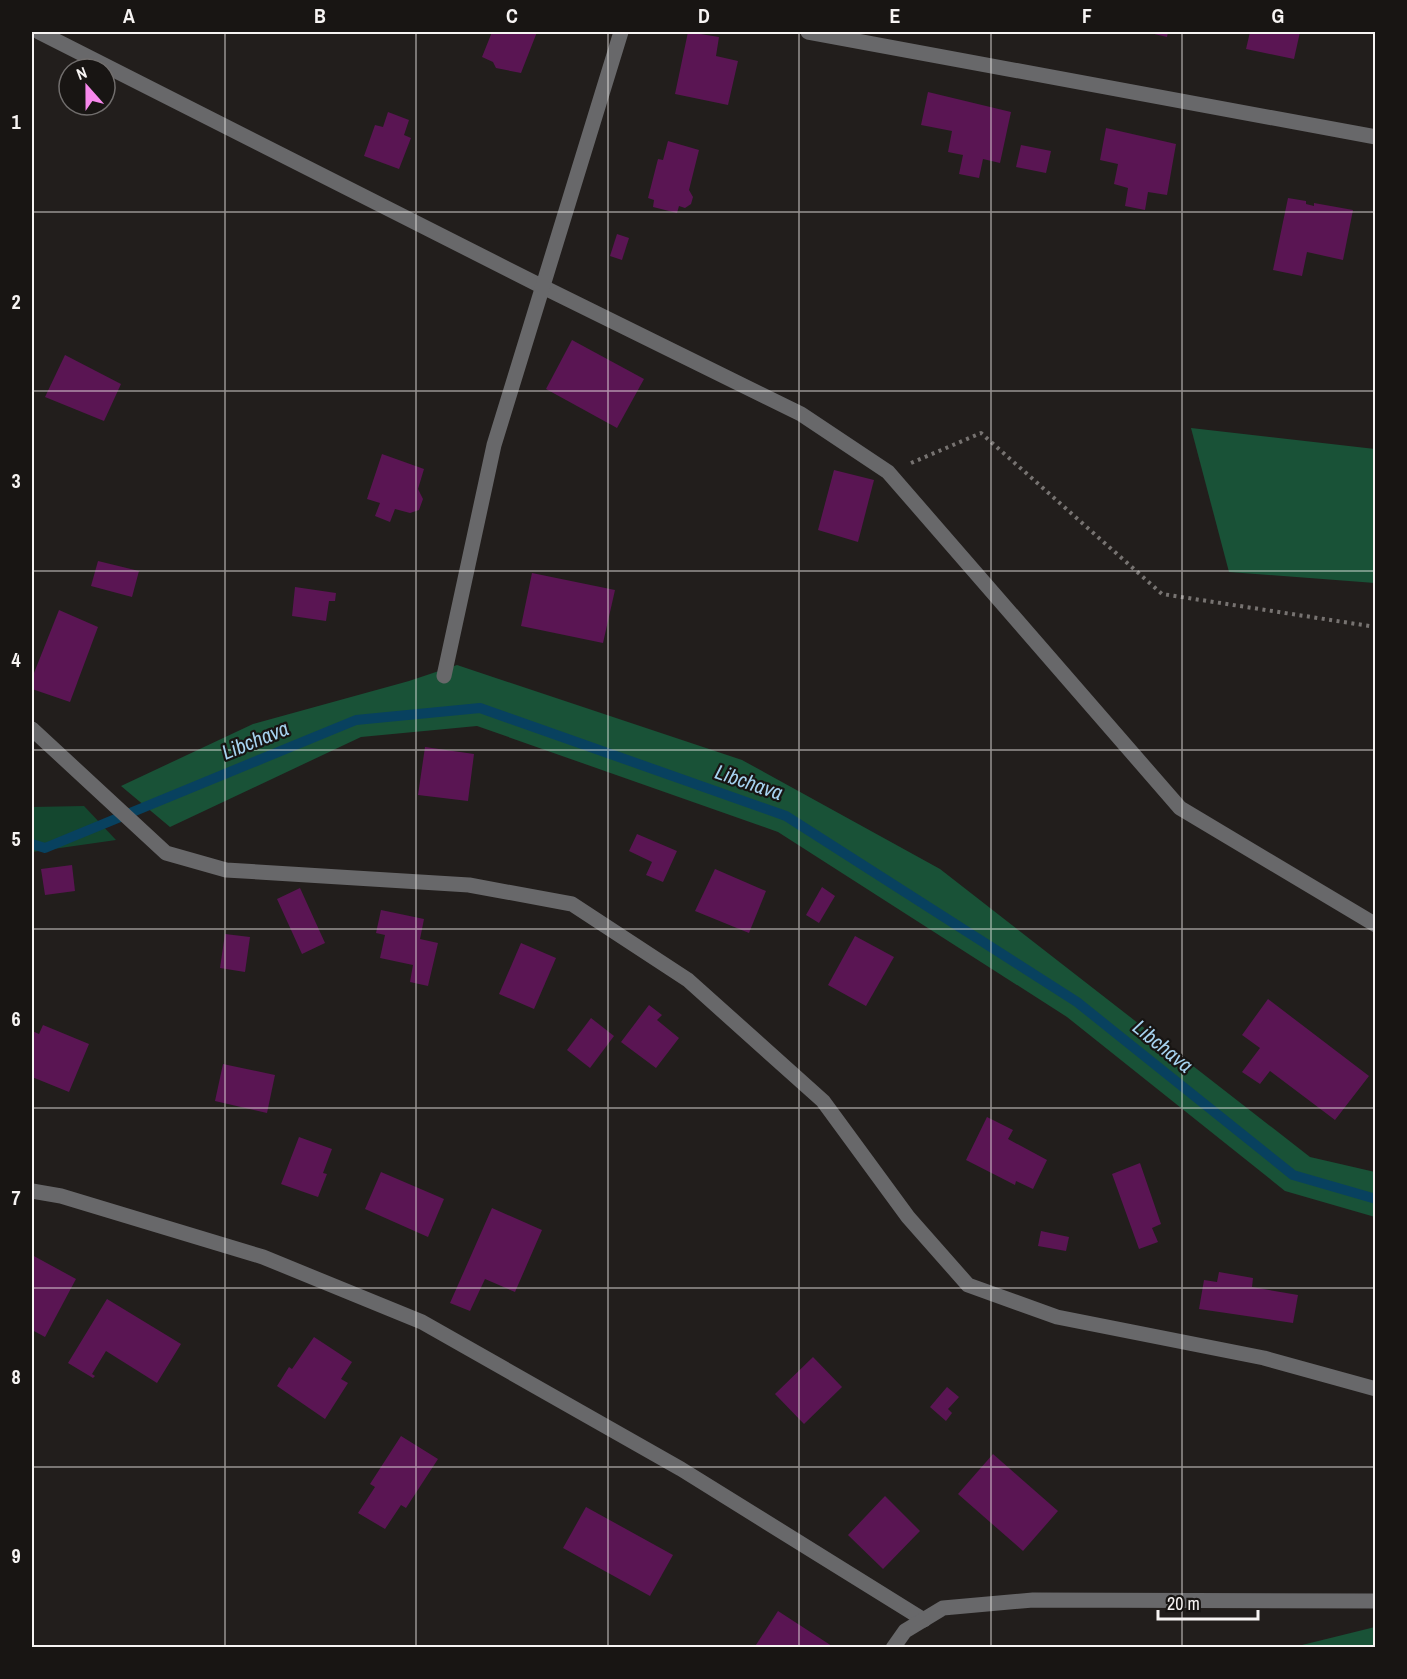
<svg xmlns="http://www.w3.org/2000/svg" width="1407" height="1679" font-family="'Archivo Narrow',sans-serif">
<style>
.green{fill:#14472f}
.forest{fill:#195237}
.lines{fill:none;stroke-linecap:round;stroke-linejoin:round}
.stream{stroke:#08415f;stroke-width:10}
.building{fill:#5a1553}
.path{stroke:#777371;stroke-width:4;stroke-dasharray:3 4.5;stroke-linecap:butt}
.minor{stroke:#68686a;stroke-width:15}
.grid{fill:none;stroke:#f7f4f3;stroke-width:1.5;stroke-opacity:0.55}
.labels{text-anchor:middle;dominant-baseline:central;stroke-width:4.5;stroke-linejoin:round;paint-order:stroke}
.water-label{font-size:21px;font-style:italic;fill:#a6d2ef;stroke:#181513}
.neatline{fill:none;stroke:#f7f4f3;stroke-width:2}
.grid-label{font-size:20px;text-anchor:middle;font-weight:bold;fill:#f7f4f3}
</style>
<rect width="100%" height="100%" fill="#221e1c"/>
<path class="green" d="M84,806l32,34 -84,12v-45z"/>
<g class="forest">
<path d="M1191,428l184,21v134l-146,-11z"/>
<path d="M457,665l285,95 198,109 370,288 65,15v45l-90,-26 -218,-174 -289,-185 -301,-106 -116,11 -191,90 -49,-41 132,-62 156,-43z"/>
<path d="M1375,1627v20h-81z"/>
</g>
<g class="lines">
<path class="stream" d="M32,844l13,4 311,-128 124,-12 306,108 291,186 216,173 83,24"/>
</g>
<g class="building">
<path d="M492,32h45l-16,41 -25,-5 -3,-6 -11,-5z"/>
<path d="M688,32l31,5 -3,19 22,5 -10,44 -53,-11z"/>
<path d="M1146,32h22l-1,5z"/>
<path d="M1250,32h50l-6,27 -48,-10z"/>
<path d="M928,92l83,20 -11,51 -17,-4 -4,19 -20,-4 4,-19 -15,-3 4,-21 -31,-6z"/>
<path d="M388,112l21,8 -5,15 7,3 -12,31 -35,-13 11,-31 8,2z"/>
<path d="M1106,128l70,16 -9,51 -19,-3 -3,18 -20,-4 3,-18 -14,-4 4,-20 -18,-4z"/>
<path d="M668,141l31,9 -10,40 4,7 -2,7 -6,4 -6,-2 -2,7 -24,-6 1,-7 -6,-2 10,-39 5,1z"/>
<path d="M1021,145l30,6 -5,22 -30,-6z"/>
<path d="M1288,198l18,3v3l8,2v-3l39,7 -10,50 -36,-8 -5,24 -29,-6z"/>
<path d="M617,234l12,4 -7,22 -12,-4z"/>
<path d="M572,340l72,39 -27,49 -71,-39z"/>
<path d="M65,355l56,29 -17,37 -59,-24z"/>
<path d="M382,454l42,15 -6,20 5,10 -4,11 -9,3 -15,-4 -5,13 -15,-6 5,-13 -13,-4z"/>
<path d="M834,470l40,10 -16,62 -40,-12z"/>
<path d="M98,561l41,10 -7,26 -41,-11z"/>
<path d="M532,573l83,17 -12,53 -82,-17z"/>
<path d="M295,587l41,6 -1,8h-6l-3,20 -34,-5z"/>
<path d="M59,610l39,17 -28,75 -38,-13v-11z"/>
<path d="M425,747l49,7 -6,47 -50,-6z"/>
<path d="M637,834l40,17 -14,31 -17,-7 6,-13 -23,-11z"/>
<path d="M72,865l3,26 -30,4 -4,-26z"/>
<path d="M715,869l51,22 -17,42 -54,-22z"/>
<path d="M822,887l13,9 -16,27 -13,-8z"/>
<path d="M300,888l25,55 -23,11 -25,-55z"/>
<path d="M381,910l43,9 -4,20 18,4 -10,43 -18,-4 3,-17 -33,-7 5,-23 -9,-2z"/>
<path d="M225,934l25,3 -5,35 -25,-4z"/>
<path d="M855,936l39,21 -28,49 -38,-21z"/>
<path d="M521,943l35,15 -22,51 -35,-15z"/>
<path d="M1268,999l101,77 -34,44 -65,-49 -10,13 -18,-12 18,-24 -18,-13z"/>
<path d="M649,1005l13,10 -5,5 22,18 -23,30 -35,-26z"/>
<path d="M591,1018l23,18 -24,32 -23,-18z"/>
<path d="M43,1025l46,19 -20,48 -37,-15v-46l7,3z"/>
<path d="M223,1064l52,11 -8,38 -52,-12z"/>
<path d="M987,1117l26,13 -5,9 39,21 -14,29 -17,-8 -1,4 -49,-25z"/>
<path d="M299,1137l33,12 -9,24 4,1 -9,23 -37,-13z"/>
<path d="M1140,1163l21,61 -9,4 6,14 -19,7 -27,-75z"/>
<path d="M381,1172l63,27 -16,38 -63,-28z"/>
<path d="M492,1208l50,22 -27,62 -30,-13 -15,32 -20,-8z"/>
<path d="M1041,1231l28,6 -3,14 -28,-5z"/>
<path d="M32,1255l44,24 -31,58 -13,-7z"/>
<path d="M1219,1272l34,6 -1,9 46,8 -5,28 -94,-14 5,-29 13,2z"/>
<path d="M107,1299l74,45 -24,39 -51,-32 -14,23 3,2 -2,2 -25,-15z"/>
<path d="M314,1337l38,25 -11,17 7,4 -23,36 -48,-33 12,-19 3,2z"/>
<path d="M813,1357l29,30 -38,37 -29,-30z"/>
<path d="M947,1387l12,10 -11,12 4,4 -6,8 -16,-14z"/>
<path d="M401,1436l37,23 -32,49 -5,-3 -16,24 -27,-16 17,-26 -5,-3z"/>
<path d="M993,1454l65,57 -35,40 -65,-57z"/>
<path d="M885,1496l35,35 -37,38 -35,-34z"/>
<path d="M586,1507l87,48 -23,41 -87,-48z"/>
<path d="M778,1611l57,37h-81z"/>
</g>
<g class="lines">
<path class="path" d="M911,463l70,-30 181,161 214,33"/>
<g class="minor">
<path d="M39,32l502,254 260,128 87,58 292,336 196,117"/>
<path d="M808,32l568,105"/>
<path d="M444,676l50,-231 127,-413"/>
<path d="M32,729l134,124 60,17 243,15 103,19 116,76 135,121 85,116 60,68 89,32 207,41 112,31"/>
<path d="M32,1191l29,5 202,61 159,65 259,147 243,151"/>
<path d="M893,1648l12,-17 38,-23 90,-8 343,1"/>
</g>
</g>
<path class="grid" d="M225,32v1616M416,32v1616M608,32v1616M799,32v1616M991,32v1616M1182,32v1616M32,212h1344M32,391h1344M32,571h1344M32,750h1344M32,929h1344M32,1108h1344M32,1288h1344M32,1467h1344"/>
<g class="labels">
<g class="water-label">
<text transform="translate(255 740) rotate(-22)">Libchava</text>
<text transform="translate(749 782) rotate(19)">Libchava</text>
<text transform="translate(1163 1046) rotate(39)">Libchava</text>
</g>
</g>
<rect width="1407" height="1679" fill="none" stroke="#181513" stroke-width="66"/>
<g transform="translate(87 87) rotate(339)"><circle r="28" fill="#181513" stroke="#716e6d" stroke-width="1.5"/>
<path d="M0-4.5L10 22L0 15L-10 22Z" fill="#f788ec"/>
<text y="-9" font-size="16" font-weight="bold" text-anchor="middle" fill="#f7f4f3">N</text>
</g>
<path d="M1158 1610v9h100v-9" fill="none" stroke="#f7f4f3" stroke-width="3"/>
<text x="1167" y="1610" font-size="18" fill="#f7f4f3" stroke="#181513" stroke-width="4.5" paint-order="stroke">20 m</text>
<rect x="33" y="33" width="1341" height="1613" class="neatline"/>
<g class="grid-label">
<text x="129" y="23">A</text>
<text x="320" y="23">B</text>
<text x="512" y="23">C</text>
<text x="704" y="23">D</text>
<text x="895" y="23">E</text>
<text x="1087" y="23">F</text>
<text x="1278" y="23">G</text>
<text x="16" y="129">1</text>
<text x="16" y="309">2</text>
<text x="16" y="488">3</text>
<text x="16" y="667">4</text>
<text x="16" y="846">5</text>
<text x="16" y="1026">6</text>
<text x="16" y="1205">7</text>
<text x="16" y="1384">8</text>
<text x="16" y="1563">9</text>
</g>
</svg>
